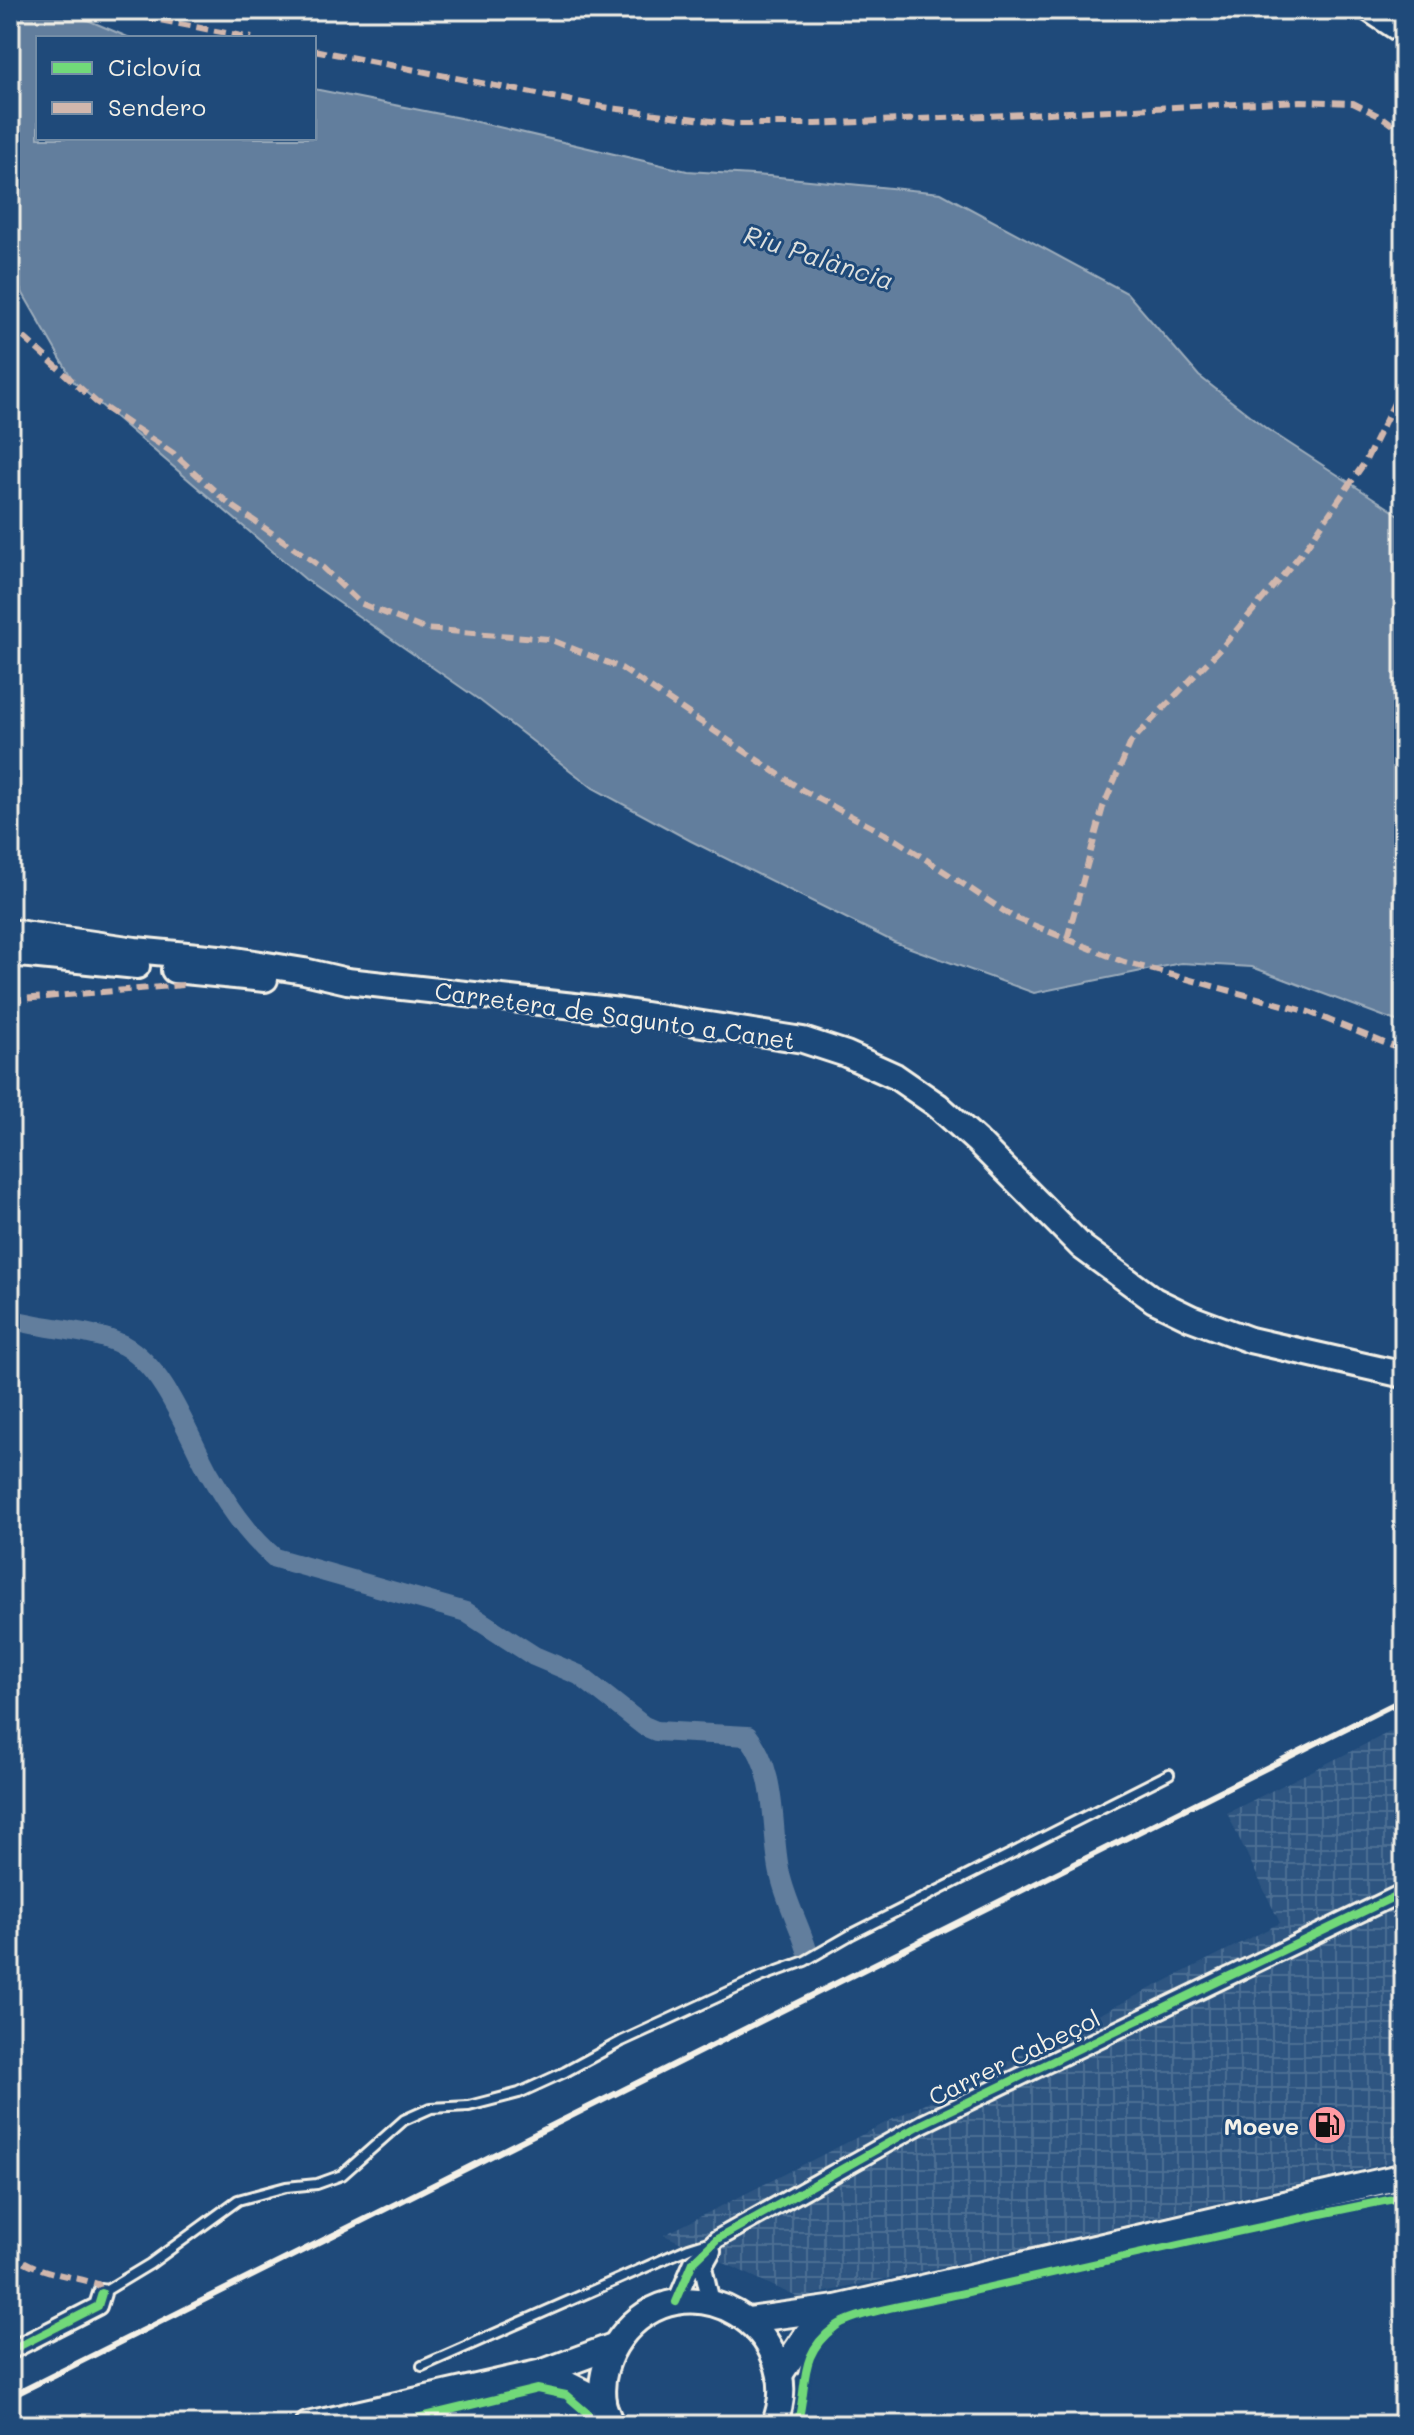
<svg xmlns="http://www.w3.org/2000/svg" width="1414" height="2435" font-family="Mali,sans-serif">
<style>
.industrial{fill:url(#industrial-grid)}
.water{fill:#627e9d;stroke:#9cacbb;stroke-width:2}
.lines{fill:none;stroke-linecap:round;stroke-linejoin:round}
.canal{stroke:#627e9d;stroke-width:20}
.lane-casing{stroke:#f4f1e8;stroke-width:14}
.street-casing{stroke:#f4f1e8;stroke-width:22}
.secondary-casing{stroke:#f4f1e8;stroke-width:30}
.lane{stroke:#1f4a7a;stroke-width:8}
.street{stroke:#1f4a7a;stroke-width:16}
.secondary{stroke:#1f4a7a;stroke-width:24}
.rail{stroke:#f4f1e8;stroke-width:6}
.quiet{stroke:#d1b7ad;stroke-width:6;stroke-dasharray:12 6;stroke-linecap:butt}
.cycleway-casing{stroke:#1f4a7a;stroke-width:13}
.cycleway{stroke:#71d979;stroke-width:8}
.labels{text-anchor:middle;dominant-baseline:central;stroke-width:6;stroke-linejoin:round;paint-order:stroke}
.street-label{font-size:24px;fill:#f4f1e8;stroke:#1f4a7a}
.poi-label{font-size:24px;font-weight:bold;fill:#f4f1e8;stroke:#1f4a7a;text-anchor:end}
.water-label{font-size:26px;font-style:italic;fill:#dee0dd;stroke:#1f4a7a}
</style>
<defs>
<pattern id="industrial-grid" width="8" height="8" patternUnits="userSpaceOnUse" patternTransform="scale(2)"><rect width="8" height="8" fill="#2d5581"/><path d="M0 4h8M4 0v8" fill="none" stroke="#4c6e93"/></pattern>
</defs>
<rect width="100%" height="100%" fill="#1f4a7a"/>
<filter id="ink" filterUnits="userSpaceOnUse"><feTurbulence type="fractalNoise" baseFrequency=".0125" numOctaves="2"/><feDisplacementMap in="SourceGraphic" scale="16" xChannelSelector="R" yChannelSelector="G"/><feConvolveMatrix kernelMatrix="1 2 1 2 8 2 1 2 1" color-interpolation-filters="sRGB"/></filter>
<g filter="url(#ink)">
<path class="industrial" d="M1404,1725v434l-378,89 -227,50 -135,-63 616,-312 -53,-110z"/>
<path class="water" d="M10,10h54l66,28h-92v100h276v-49l146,29 227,53 82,5 172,17 186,100 72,83 68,53 137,89v506l-152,-57 -71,-4 -147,30 -140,-51 -203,-101 -98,-53 -115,-89 -173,-120 -231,-197 -64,-111z"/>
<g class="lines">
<path class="canal" d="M10,1319c34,10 84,11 113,26 42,23 63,86 85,126 18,31 39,64 67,87l191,54 68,44 45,19 65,51 12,5 92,5c31,39 22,92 32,138 6,27 19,50 27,76"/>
<defs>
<g id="lane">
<path d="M102,2293l48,-29 88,-64 48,-13 31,-3 25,-9 62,-55 27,-12 38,-2 50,-13 46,-21 57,-31 139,-64 44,-16 47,-27 317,-160"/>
<path d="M422,2366l267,-118 19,-6"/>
</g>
<g id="street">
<path d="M676,2302l17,-40 24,-23 205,-115 482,-232"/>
<path d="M711,2302l-8,-35 9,-16"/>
<path d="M10,2351l88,-45 4,-13"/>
</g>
<g id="secondary">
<path d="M1371,10l33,22"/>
<path d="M10,932l125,18 94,9 75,12 43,10 273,30 183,29 43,14 49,22 42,29 40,36 105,106 72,53 37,18 59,22 154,35"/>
<path d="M10,953l127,13"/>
<path d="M174,970l91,9"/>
<path d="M749,2320l87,-12 568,-132"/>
<path d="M543,2372l60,30"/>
<path d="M781,2373l26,-39 29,-26"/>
<path d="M308,2425l235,-53 70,-26"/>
<path d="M611,2425c-2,-7 -7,-16 -8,-23 -7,-45 29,-93 73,-100 42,-8 85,19 99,57 9,22 8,44 -1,66"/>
</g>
</defs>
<use href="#lane" class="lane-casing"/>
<use href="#street" class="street-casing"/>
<use href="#secondary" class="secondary-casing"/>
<use href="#lane" class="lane"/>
<use href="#street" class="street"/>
<use href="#secondary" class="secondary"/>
<path class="rail" d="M10,2397l1394,-698"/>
<g class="quiet">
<path d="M108,10l144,28"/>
<path d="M314,50l289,57 131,17h82l485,-23 52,2 32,16 19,14"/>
<path d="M10,325l86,77 77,51 55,50 95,65 37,35 64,26 125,10 72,29 181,122 96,51 115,76 111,45 185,50 95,39"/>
<path d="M1067,939l36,-132 28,-65 92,-96 82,-97 60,-87 39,-79"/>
<path d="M10,1000l174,-15"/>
<path d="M10,2251c23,22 59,24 88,33l4,9"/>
</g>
<defs>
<g id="cycleway">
<path d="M676,2302l17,-40 24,-23 205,-115 482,-232"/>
<path d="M10,2351l88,-45 4,-13"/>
<path d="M388,2425l149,-36 29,6 21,18 4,12"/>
<path d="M797,2425c12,-40 -1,-69 38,-98 18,-15 102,-28 129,-34 146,-33 293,-67 440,-96"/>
</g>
</defs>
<use href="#cycleway" class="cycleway-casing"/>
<use href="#cycleway" class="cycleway"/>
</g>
</g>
<defs>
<symbol id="fuel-disc" viewBox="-11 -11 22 22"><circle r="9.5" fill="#ff9aa2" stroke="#1f4a7a"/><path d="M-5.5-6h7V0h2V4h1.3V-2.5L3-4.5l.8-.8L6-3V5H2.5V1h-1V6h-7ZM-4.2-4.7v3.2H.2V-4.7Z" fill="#111"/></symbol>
</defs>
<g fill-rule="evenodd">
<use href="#fuel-disc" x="1305" y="2103" width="44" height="44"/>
</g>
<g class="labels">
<g class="street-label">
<text transform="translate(615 1015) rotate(8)">Carretera de Sagunto a Canet</text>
<text transform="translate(1014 2057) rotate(-26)">Carrer Cabeçol</text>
</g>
<g class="poi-label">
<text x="1299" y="2125">Moeve</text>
</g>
<g class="water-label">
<text transform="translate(819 257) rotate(18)">Riu Palància</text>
</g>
</g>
<rect width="1414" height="2435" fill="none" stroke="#1f4a7a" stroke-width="40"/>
<rect x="20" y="20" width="1374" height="2395" fill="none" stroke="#f4f1e8" stroke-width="3" filter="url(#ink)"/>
<rect x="36" y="36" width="280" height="104" fill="#1f4a7a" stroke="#748da6" stroke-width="2"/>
<rect x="52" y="62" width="40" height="12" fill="#71d979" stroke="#748da6" stroke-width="2"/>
<text x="108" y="76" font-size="24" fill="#f4f1e8">Ciclovía</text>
<rect x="52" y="102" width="40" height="12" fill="#d1b7ad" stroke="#748da6" stroke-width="2"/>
<text x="108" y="116" font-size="24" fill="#f4f1e8">Sendero</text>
</svg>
